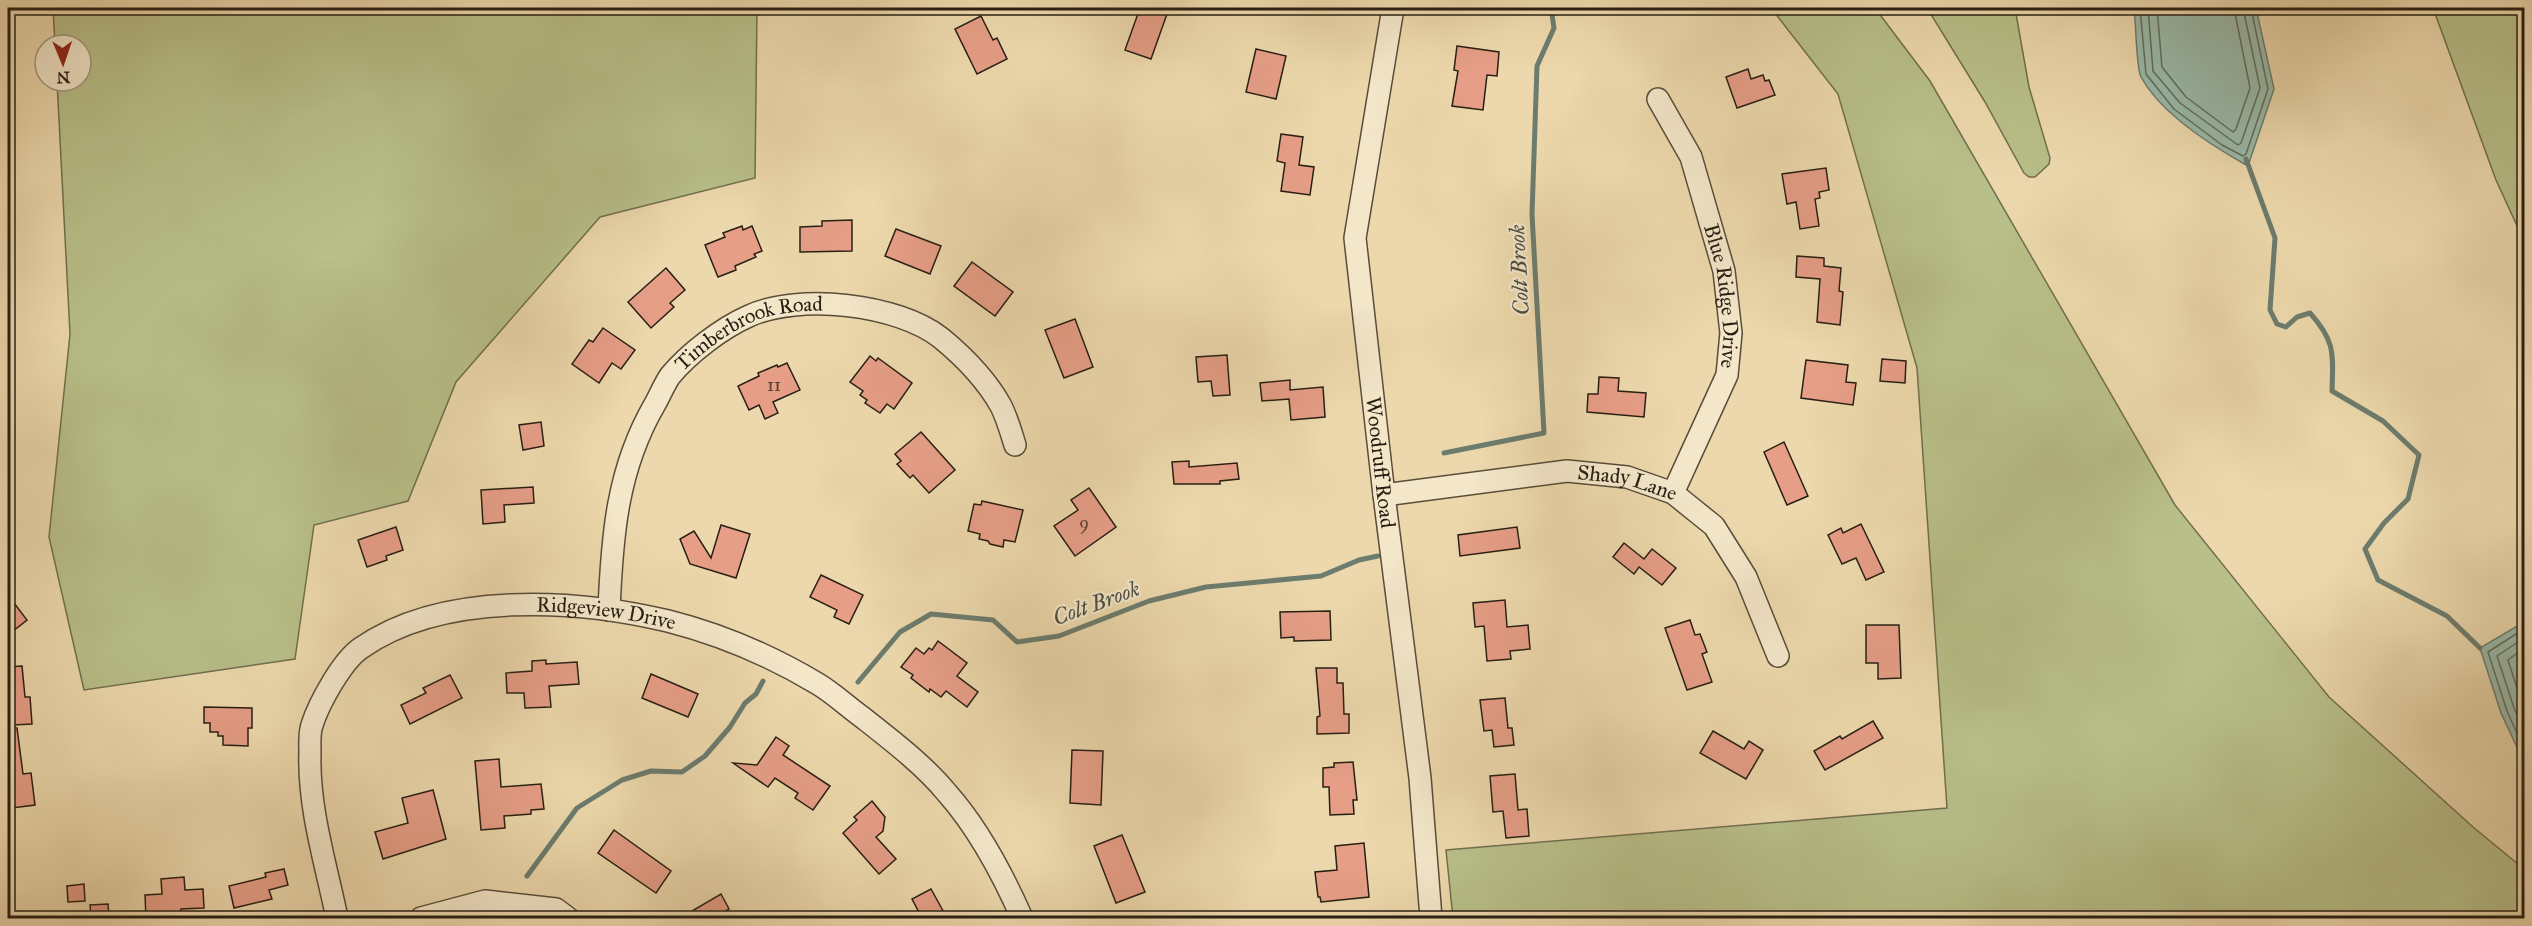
<svg xmlns="http://www.w3.org/2000/svg" width="2532" height="926" font-family="'IM FELL Great Primer',serif">
<style>
.green{fill:#b8bf89;stroke:#706f4e;stroke-width:1.5}
.water{fill:#99baaa;stroke:#6c7c6e;stroke-width:1.5}
.lines{fill:none;stroke-linecap:round;stroke-linejoin:round}
.shore{stroke:#606c5e;stroke-width:1.5}
.stream{stroke:#6c7c6e;stroke-width:5}
.building{fill:#e69e87;stroke:#281f13;stroke-width:1.5}
.street-casing{stroke:#594d39;stroke-width:24}
.street{stroke:#f3e6c9;stroke-width:21}
.labels{text-anchor:middle;dominant-baseline:central;stroke-width:4.5;stroke-linejoin:round;paint-order:stroke}
.number-label{font-size:18px;fill:#583f30}
.street-label{font-size:21px;fill:#281f13;stroke:#f3e6c9}
.water-label{font-size:22px;font-style:italic;fill:#4a4e40;stroke:#f3e6c9}
</style>
<rect width="100%" height="100%" fill="#ecd8ac"/>
<filter id="stains"><feTurbulence type="fractalNoise" baseFrequency=".00333" numOctaves="4"/><feColorMatrix values="0 0 0 0 .2 0 0 0 0 .09 0 0 0 0 .02 0 0 0 .5 -.17"/></filter>
<radialGradient id="worn" r=".72"><stop offset=".6" stop-color="#630" stop-opacity="0"/><stop offset="1" stop-color="#630" stop-opacity=".3"/></radialGradient>
<g class="green">
<path d="M53,8h704l-2,170 -155,39 -144,165 -48,119 -94,24 -19,134 -211,31 -35,-153 21,-203 -13,-253h24v-36h-26z"/>
<path d="M1771,8h104l55,73 245,424 154,192 144,130 51,42v49h-1071l-7,-68 501,-42 -30,-440 -79,-274z"/>
<path d="M1927,8h88l14,79 21,71 -1,6 -14,13h-6l-5,-4 -39,-71z"/>
<path d="M2433,8h91v233l-28,-61z"/>
</g>
<g class="water">
<path d="M2134,8h122l18,81 -26,77c-36,-20 -87,-52 -107,-89 -5,-10 -5,-56 -7,-69z"/>
<path d="M2524,622v136h-2l-21,-45 -21,-65z"/>
</g>
<g class="lines">
<g class="shore">
<path d="M2140,8l6,66 28,35 48,36 21,11 3,-2 22,-65 -17,-81"/>
<path d="M2148,8l5,63 27,32 58,42 3,-2 19,-55 -17,-80"/>
<path d="M2157,8l5,59 24,30 47,35 3,-3 14,-41 -16,-80"/>
<path d="M2524,629l-36,23 19,59 17,38"/>
<path d="M2524,638l-27,18 17,52 10,23"/>
<path d="M2524,648l-16,12 16,50"/>
</g>
<g class="stream">
<path d="M2246,159l29,79 -5,72 7,14 9,3 11,-10 13,-4c26,29 23,41 22,78l51,30 36,34 -11,44 -24,24 -19,26 13,31 69,36 33,32"/>
<path d="M1444,453l100,-20 -12,-219 5,-148 17,-38 -3,-20"/>
<path d="M858,682l42,-50 31,-18 62,6 24,22 42,-6 90,-35 57,-14 115,-11 38,-16 19,-4"/>
<path d="M527,876l50,-68 45,-28 29,-9 31,1 23,-16 25,-29 15,-24 11,-9 7,-13"/>
</g>
</g>
<g class="building">
<path d="M1140,8h17l11,3 -17,48 -26,-9z"/>
<path d="M981,16l12,24 4,-2 10,21 -30,15 -22,-45z"/>
<path d="M1457,46l42,6 -2,24 -10,-1 -4,35 -31,-4 6,-35 -4,-1z"/>
<path d="M1256,49l30,7 -10,43 -30,-7z"/>
<path d="M1748,69l3,10 12,-4 2,6 4,-1 6,15 -38,13 -11,-31z"/>
<path d="M1281,134l22,3 -4,28 15,2 -4,28 -29,-4 4,-28 -8,-2z"/>
<path d="M1826,168l3,22 -10,2 1,6 -5,1 4,27 -19,3 -4,-27 -9,2 -5,-30z"/>
<path d="M852,220v31l-52,1v-25l22,-1v-5z"/>
<path d="M742,226l1,4 9,-4 10,25 -8,3 2,3 -21,9 1,4 -18,7 -13,-32 20,-8 -2,-4z"/>
<path d="M896,229l45,17 -11,28 -45,-18z"/>
<path d="M1797,256l27,2v8l17,2 -2,23 4,1 -3,33 -23,-3 3,-43 -24,-2z"/>
<path d="M972,262l41,30 -18,24 -41,-30z"/>
<path d="M666,268l19,22 -15,13 4,4 -23,21 -23,-26z"/>
<path d="M1075,319l18,48 -29,11 -19,-48z"/>
<path d="M603,328l32,22 -14,19 -9,-6 -13,20 -27,-19 17,-24 4,2z"/>
<path d="M1227,355l3,40 -17,1 -2,-15 -13,1 -2,-25z"/>
<path d="M870,356l6,5 2,-3 34,25 -18,26 -7,-5 -7,9 -15,-10 2,-3 -7,-5 3,-4 -13,-9z"/>
<path d="M1882,359l24,2 -1,22 -25,-2z"/>
<path d="M1806,360l42,5 -2,17 10,1 -3,22 -52,-7z"/>
<path d="M787,363l13,27 -27,12 5,11 -13,6 -6,-14 -10,5 -11,-24 21,-10 -1,-3 19,-8 1,2z"/>
<path d="M1599,377l20,1 -1,13 28,2 -2,24 -57,-5 1,-18h10z"/>
<path d="M1290,380v10l33,-3 2,30 -34,3 -2,-21 -27,2 -2,-18z"/>
<path d="M541,422l3,24 -21,4 -4,-25z"/>
<path d="M921,432l34,38 -26,23 -16,-18 -3,3 -13,-14 4,-3 -6,-7z"/>
<path d="M1784,442l24,54 -21,9 -23,-53z"/>
<path d="M1189,461v6l48,-4 2,16 -19,2v3h-46l-2,-22z"/>
<path d="M533,487l1,16 -30,2 1,17 -22,2 -2,-34z"/>
<path d="M1089,488l27,39 -41,29 -21,-30 24,-16 -7,-10z"/>
<path d="M982,501l41,9 -8,32 -11,-2 -1,7 -13,-3 -2,-3 -9,-2 1,-5 -12,-3 6,-27 7,1z"/>
<path d="M1861,524l23,48 -18,8 -10,-22 -14,6 -14,-29 13,-7 2,5z"/>
<path d="M721,525l29,9 -14,44 -46,-14 -10,-25 14,-8 17,27z"/>
<path d="M396,527l7,23 -17,6 1,4 -20,7 -9,-27z"/>
<path d="M1517,527l3,21 -60,8 -2,-21z"/>
<path d="M1624,543l20,16 8,-10 24,19 -14,17 -23,-18 -5,7 -21,-17z"/>
<path d="M821,575l42,20 -14,29 -15,-7 3,-7 -27,-13z"/>
<path d="M8,595l19,25 -19,15z"/>
<path d="M1505,600l2,27 21,-2 2,24 -20,2 1,8 -24,2 -3,-35 -9,1 -2,-24z"/>
<path d="M1330,611l1,29 -37,1v-4l-13,1 -1,-26z"/>
<path d="M1690,620l5,15 5,-1 7,18 -5,2 10,28 -25,8 -22,-62z"/>
<path d="M1866,625h33l2,53 -23,1v-16h-12z"/>
<path d="M938,641l29,22 -10,13 21,16 -11,15 -21,-16 -5,6 -11,-8 -1,3 -18,-14 2,-3 -12,-8 15,-19 8,6 5,-6 3,2z"/>
<path d="M546,660v4l31,-2 2,22 -30,2 2,21 -26,1 -1,-15h-17l-1,-20 26,-2v-10z"/>
<path d="M22,666l3,31h5l2,27 -19,1 -2,-26h-3v-32z"/>
<path d="M1316,668h21v15h6l1,31h5v19l-32,1v-17l3,-1z"/>
<path d="M651,674l47,20 -10,23 -46,-19z"/>
<path d="M450,675l12,23 -52,26 -9,-19 25,-12 -3,-5z"/>
<path d="M1505,698l3,30h4l2,17 -20,2 -2,-17 -8,1 -4,-31z"/>
<path d="M204,707l48,1v20h-4v18l-25,-1v-9h-5v-4h-8v-9h-6z"/>
<path d="M1873,721l10,17 -58,32 -11,-19 26,-15 2,3z"/>
<path d="M8,728h9l6,46 8,-1 4,32 -23,3 -4,-32z"/>
<path d="M1713,731l31,18 5,-8 14,9 -17,29 -46,-26z"/>
<path d="M776,737l13,9 -6,9 47,31 -17,24 -18,-12 3,-5 -23,-15 -7,9 -35,-24 24,2z"/>
<path d="M1072,750l31,1 -2,54 -31,-2z"/>
<path d="M499,759l2,28 40,-3 3,25 -13,1v4l-27,2 1,12 -24,2 -6,-69z"/>
<path d="M1353,762l4,38h-4l1,14 -24,1 -1,-28h-6v-19l11,-1v-4z"/>
<path d="M1515,774l3,36 9,-1 2,27 -23,2 -3,-27 -10,1 -3,-36z"/>
<path d="M433,790l13,49 -63,20 -8,-27 33,-9 -6,-25z"/>
<path d="M872,801l13,16 -2,14 -7,6 20,22 -17,15 -36,-41 14,-13 -3,-3z"/>
<path d="M614,830l57,41 -15,22 -58,-40z"/>
<path d="M1122,835l23,57 -29,11 -22,-57z"/>
<path d="M1364,843l5,54 -48,5 -1,-5h-2l-3,-25 22,-2 -2,-24z"/>
<path d="M284,869l4,16 -19,5 3,9 -38,9 -5,-22 37,-9 -1,-4z"/>
<path d="M184,877l1,13 18,-1 1,19 -23,1v9h-35l-1,-23 17,-1 -1,-15z"/>
<path d="M84,884l1,17 -17,1 -1,-16z"/>
<path d="M931,889l16,29h-25l-10,-19z"/>
<path d="M721,894l8,15 -8,5 3,4h-44z"/>
<path d="M108,904l1,14h-18l-1,-13z"/>
</g>
<g class="lines">
<defs>
<g id="street">
<path id="s1" d="M1393,8l-38,230 29,257 36,283 11,140"/>
<path id="s2" d="M1658,99l33,58 33,114 7,62 -4,42 -54,118"/>
<path id="s3" d="M1384,495l183,-24 60,6 46,16 41,33 32,51 32,79"/>
<path id="s4" d="M609,610c3,-74 8,-141 46,-206 5,-9 9,-19 15,-28 19,-23 52,-48 79,-60 50,-23 149,-12 192,22 22,18 46,43 60,68 6,12 10,26 14,39"/>
<path id="s5" d="M337,918c-11,-54 -29,-110 -27,-166 0,-8 -1,-19 2,-27 7,-22 30,-64 49,-77 81,-57 215,-49 307,-27 51,13 105,36 150,63 15,9 29,22 44,33 28,22 62,48 85,76 32,36 56,82 75,125"/>
<path d="M421,918l64,-17 71,8 12,9"/>
</g>
</defs>
<use href="#street" class="street-casing"/>
<use href="#street" class="street"/>
</g>
<g class="labels">
<g class="number-label">
<text x="774" y="385">11</text>
<text x="1084" y="523">9</text>
</g>
<g class="street-label">
<text stroke="none"><textPath href="#s2" startOffset="210">Blue Ridge Drive</textPath></text>
<text stroke="none"><textPath href="#s4" startOffset="339">Timberbrook Road</textPath></text>
<text stroke="none"><textPath href="#s1" startOffset="459">Woodruff Road</textPath></text>
<text stroke="none"><textPath href="#s3" startOffset="246">Shady Lane</textPath></text>
<text stroke="none"><textPath href="#s5" startOffset="542">Ridgeview Drive</textPath></text>
</g>
<g class="water-label">
<text transform="translate(1519 270) rotate(-93)">Colt Brook</text>
<text transform="translate(1096 603) rotate(-20)">Colt Brook</text>
</g>
</g>
<rect width="2532" height="926" fill="none" stroke="#ecd8ac" stroke-width="30"/>
<rect x="9" y="9" width="2514" height="908" fill="none" stroke="#281f13" stroke-width="3"/>
<rect x="15" y="15" width="2502" height="896" fill="none" stroke="#281f13" stroke-width="1.5"/>
<g transform="translate(63 63) rotate(178)"><circle r="28" fill="#f3e6c9" stroke="#a29680" stroke-width="1.5"/>
<path d="M0-4.5L10 22L0 15L-10 22Z" fill="#8f2418"/>
<text y="-9" font-size="16" font-weight="bold" text-anchor="middle" fill="#281f13">N</text>
</g>
<rect width="100%" height="100%" filter="url(#stains)"/>
<rect width="100%" height="100%" fill="url(#worn)"/>
</svg>
